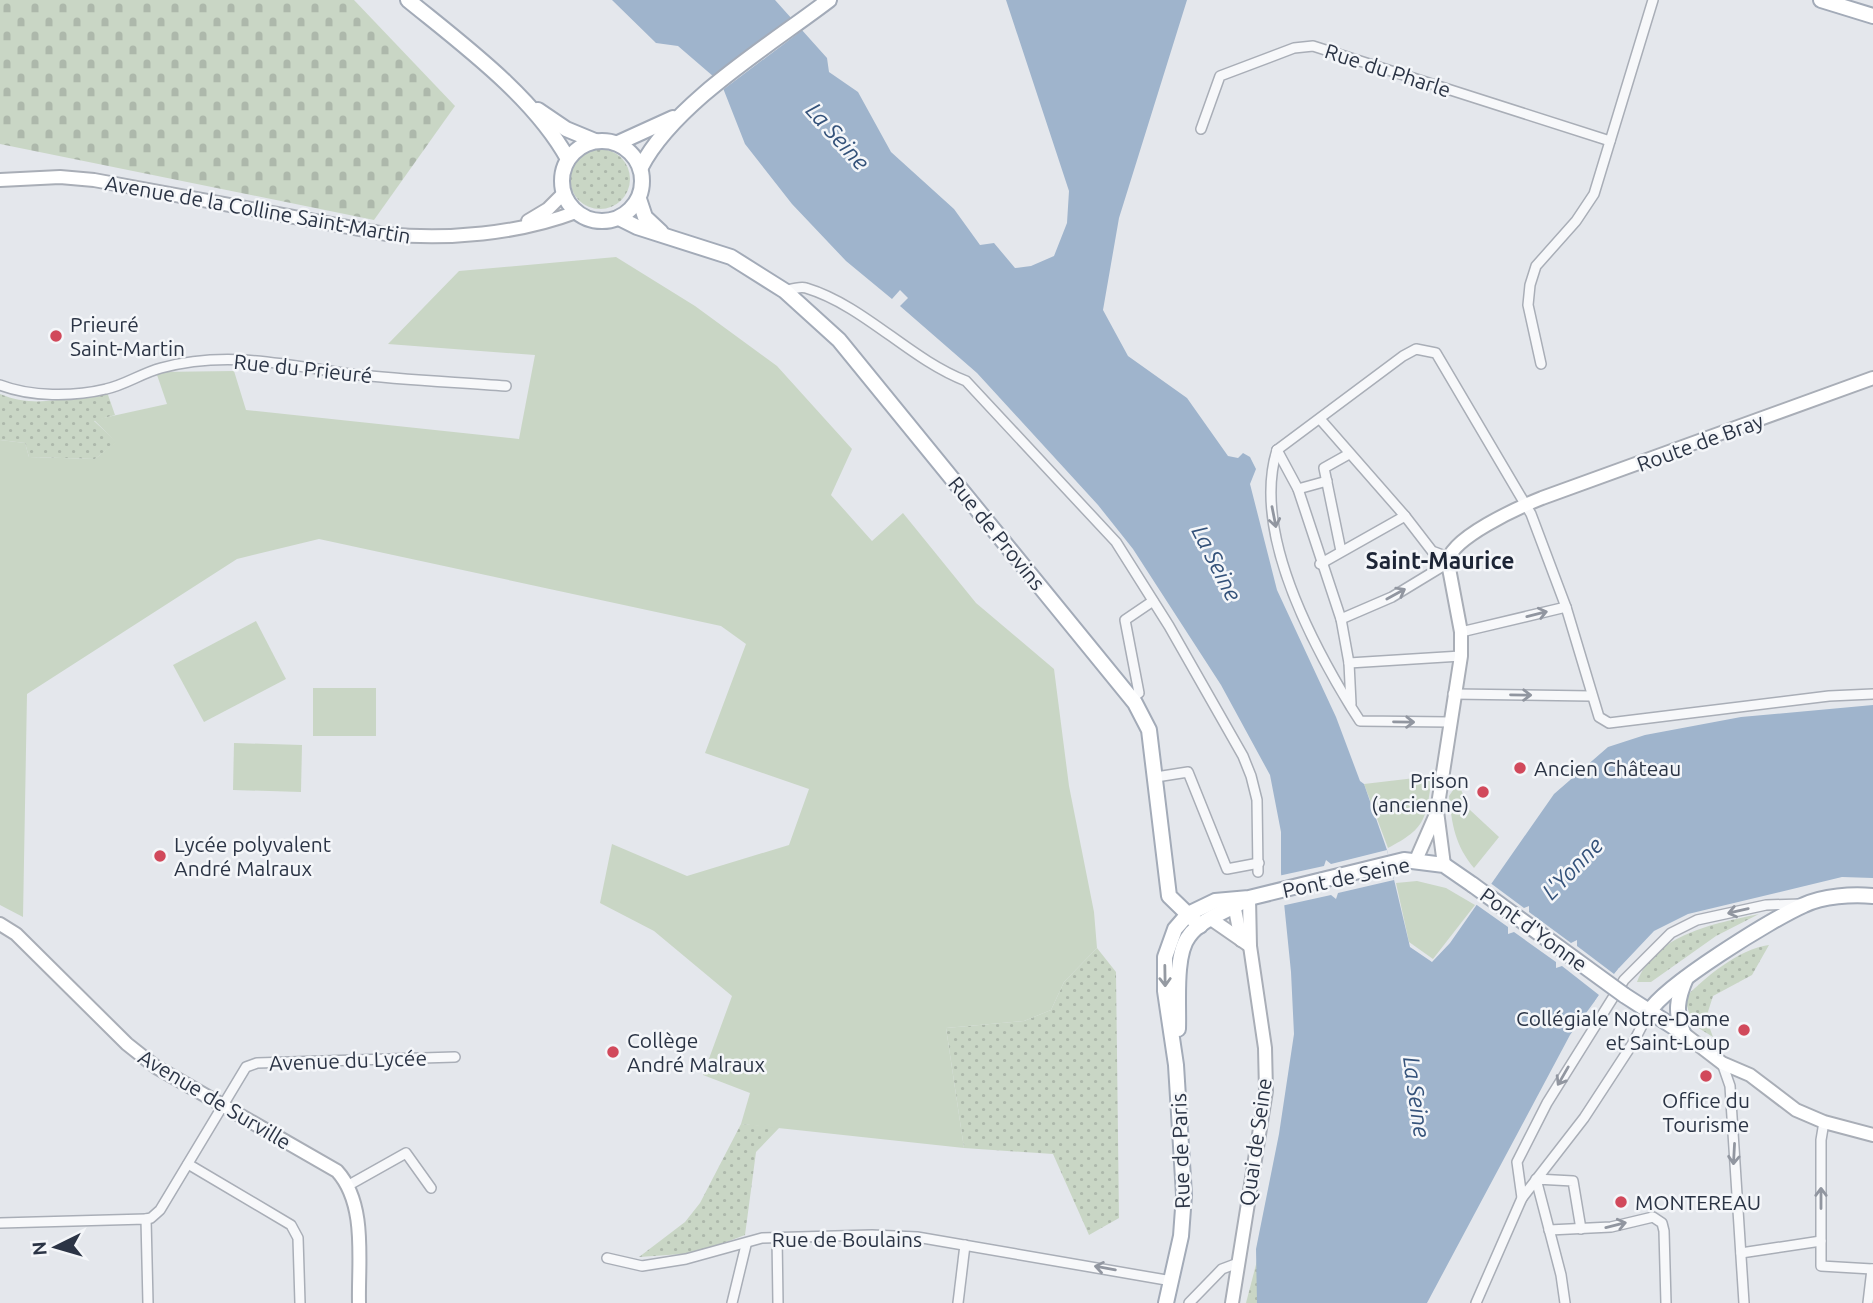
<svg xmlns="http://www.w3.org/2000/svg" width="1873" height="1303" font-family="Ubuntu,sans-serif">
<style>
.grass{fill:url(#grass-dots)}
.cemetery{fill:url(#cemetery-stones)}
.green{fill:#c9d6c5}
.water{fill:#9fb4cc}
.pier{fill:#e4e7ec}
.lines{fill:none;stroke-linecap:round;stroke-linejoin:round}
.street-casing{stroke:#a9aeb7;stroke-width:12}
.secondary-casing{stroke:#a9aeb7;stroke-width:16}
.primary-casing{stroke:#a3abb8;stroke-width:18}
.street{stroke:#f7f8fa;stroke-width:9}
.secondary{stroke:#fff;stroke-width:12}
.primary{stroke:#fff;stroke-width:14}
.primary-bridge-casing{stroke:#a3abb8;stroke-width:18;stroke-linecap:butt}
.primary-bridge{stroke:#fff;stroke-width:14}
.oneway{stroke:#9196a0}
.oneway2{stroke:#959aa2}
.poi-dot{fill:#d1495b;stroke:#f4f6f9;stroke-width:2.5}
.labels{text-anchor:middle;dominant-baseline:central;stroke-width:5;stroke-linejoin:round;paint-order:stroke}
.street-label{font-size:21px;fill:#2b3445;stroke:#f4f6f9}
.poi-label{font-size:21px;fill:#2b3445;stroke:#f4f6f9;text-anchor:start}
.water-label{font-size:23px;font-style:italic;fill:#34527a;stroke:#f4f6f9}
.neighbourhood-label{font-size:23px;font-weight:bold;fill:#1d2536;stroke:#f4f6f9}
</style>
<defs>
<pattern id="grass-dots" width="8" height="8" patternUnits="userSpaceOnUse" patternTransform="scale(1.75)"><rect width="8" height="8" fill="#c9d6c5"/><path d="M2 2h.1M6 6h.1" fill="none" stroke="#adb8ab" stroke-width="1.8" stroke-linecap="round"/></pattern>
<pattern id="cemetery-stones" width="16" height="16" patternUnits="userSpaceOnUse" patternTransform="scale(1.75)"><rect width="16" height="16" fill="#c9d6c5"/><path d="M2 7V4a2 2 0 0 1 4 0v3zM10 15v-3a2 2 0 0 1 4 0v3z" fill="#adb8ab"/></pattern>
</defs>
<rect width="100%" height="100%" fill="#e4e7ec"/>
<g class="grass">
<circle cx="600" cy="179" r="30"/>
<path d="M106,389l9,26 -21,6 23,21 -22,17 -66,-2 -4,-14 -25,-3v-46c36,15 69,4 106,-5z"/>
<path d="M1759,914l-43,22 -65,46h-14c20,-49 77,-58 122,-68z"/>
<path d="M1769,945l-17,30 -39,21 -7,22 7,19 -21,-13 -7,-26c20,-21 54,-49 84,-53z"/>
<path d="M1097,948l19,24 3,246 -30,17 -36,-81 -89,-6 -18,-120 78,-7 27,-11 13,-28z"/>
<path d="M741,1124l39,3 -24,25 -11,83 -48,18 -58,4 46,-35 15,-19z"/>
<path d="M1259,1253l2,50h-15z"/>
</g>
<path class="cemetery" d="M0,0h354l101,106 -81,114 -374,-76z"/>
<g class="green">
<path d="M616,257l79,49 82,60 75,83 -21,46 41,46 31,-28 73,90 78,66 15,117 25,126 3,36 -33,34 -13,28 -27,11 -78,7 18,120 -223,-24 9,-31 -47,-18 29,-79 -78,-65 -54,-28 12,-59 75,32 102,-31 20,-56 -104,-36 41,-109 -25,-18 -402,-87 -82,20 -210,135 -4,223 -23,-12v-465l25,3 4,14 66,2 21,-17 -22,-22 73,-16 -11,-32 78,-1 12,39 273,29 16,-84 -147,-11 71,-73z"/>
<path d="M256,621l30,58 -82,43 -31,-57z"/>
<rect x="313" y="688" width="63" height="48"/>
<path d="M234,743l68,2 -1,47 -68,-2z"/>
<path d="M1432,776c-6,42 -5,52 -44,72l-24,-64z"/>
<path d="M1458,783l12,27 29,27 -25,31c-19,-23 -22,-43 -25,-72z"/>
<path d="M1417,881l29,7 29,17 -42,54 -24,-17 -13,-59z"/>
</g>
<path class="water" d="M612,0h163l52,58 2,14 29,20 33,60 63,57 26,36 14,-2 21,25 16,-2 23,-10 13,-33 2,-32 -63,-191h181l-68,218 -16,92 25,46 59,42 41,58 10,2 5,-5 7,4 6,12 -6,15 27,106 59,127 24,64 4,3 23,66 23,97 22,15 18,-19 104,-149 54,-47 37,-12 96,-18 132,-12v173l-31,-1 -154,37 -34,17 -35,37 -49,67 -143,268h-170l-1,-54 23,-115 15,-100 -3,-62 -10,-99v-41l-11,-57 -49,-90 -88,-136 -35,-44 -121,-132 -77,-67 8,-8 -8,-8 -8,9 -46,-38 -54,-57 -47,-60 -24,-61 -43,-37 -22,-3z"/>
<g class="pier">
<path d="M794,15l11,13 -85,64 -10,-13z"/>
<path d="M1387,850l7,30 -56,13 -2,6 -5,-4 -50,11 -3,-30 46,-10 2,-6 5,4z"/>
<path d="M1489,882l35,26 5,-2v6l42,31 6,-3v6l37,28 5,-6 3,2 -24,33 -3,-2 4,-6 -37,-29 -6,2v-6l-42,-30 -6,2v-7l-34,-24z"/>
</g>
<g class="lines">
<defs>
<g id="street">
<path d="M1201,129l19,-53 74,-28 19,-2 297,95"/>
<path d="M785,291c7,-2 15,-5 21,-3 59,18 103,71 160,93l150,161 53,84 74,130 8,20 6,24 1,72"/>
<path d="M1541,364l-13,-59 2,-20 6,-19 40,-45 18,-27 59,-194"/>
<path d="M0,385c31,12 73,12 106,4 19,-4 36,-16 55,-21 67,-18 124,-3 190,6 51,6 103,8 155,12"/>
<path d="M1320,419l85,97 27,35 16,6"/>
<path d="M1277,450l126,-94 13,-7 20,4 95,161 35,93 33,110 10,6 220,-27 44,-2"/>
<path d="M1277,450c-25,80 33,190 74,257l9,14 89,1"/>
<path d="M1277,450l21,39 43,130 8,44 2,41"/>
<path d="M1298,489l29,-8"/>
<path d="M1341,551l-17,-83 25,-14"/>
<path d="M1320,564l85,-48"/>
<path d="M1341,619l51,-22 56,-34"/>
<path d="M1461,632l105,-25"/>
<path d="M1349,663l112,-7"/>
<path d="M1453,694l138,2"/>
<path d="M1131,699l8,-6 -14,-73 28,-19"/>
<path d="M1156,777l32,-5 39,97 32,-6"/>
<path d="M1722,1063l8,23 14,217"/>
<path d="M1824,1122l-3,18v126l51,3"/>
<path d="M188,1164l103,61 7,13 2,65"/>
<path d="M349,1185l57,-32 25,35"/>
<path d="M1522,1198l62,-80 49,-75 16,-31"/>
<path d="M146,1219l5,-1 9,-8 86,-143 11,-4 198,-6"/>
<path d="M0,1223l146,-4 2,84"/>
<path d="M1549,1230l62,-3 42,-10 9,6 2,8 2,72"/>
<path d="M777,1237l1,66"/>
<path d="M1741,1253l80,-12"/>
<path d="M607,1258l35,8 44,-7 76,-21 110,-3 45,2 255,44"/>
<path d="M732,1303l14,-58"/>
<path d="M958,1303l7,-58"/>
<path d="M1189,1303l33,-34 16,-6"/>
<path d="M1476,1303l46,-105 -5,-36 30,-59 77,-123 47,-47 26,-13 69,-15 35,-1"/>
<path d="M1565,1303l-4,-28 -25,-96 37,2 8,48"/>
<path d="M1868,1303l4,-34"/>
</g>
<g id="secondary">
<path d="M0,180l60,-3 34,3 292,54c62,6 132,0 190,-22"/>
<path d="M528,221l20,-12 16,-16"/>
<path d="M1416,860l21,-48"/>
<path d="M1444,865l-7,-54 24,-155v-24l-13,-69c-1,-24 74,-57 94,-65l331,-120"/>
<path d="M1233,899l8,41"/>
<path d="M1211,919l39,27"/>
<path d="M0,924l16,10 111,110 29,23 181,104c30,33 21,90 22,132"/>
<path d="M1683,1033l39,30 28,12 46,35 28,12 49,13"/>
<path d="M1232,1303l34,-212 -1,-43 -15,-102 -1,-48"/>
</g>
<g id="primary">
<path d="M408,0c54,44 126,97 160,159"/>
<path d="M1821,0l52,16"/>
<path d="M538,110l28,19 29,12"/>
<circle cx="602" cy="181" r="40"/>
<path d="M618,143l55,-25"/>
<path d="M641,167c33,-64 129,-122 188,-167"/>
<path d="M639,199l6,18 16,15"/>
<path d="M619,218l18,9 94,30 54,34 54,49 296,363 14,27 20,166 31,30"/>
<path d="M1624,995l59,38"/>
<path d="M1649,1012c16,-27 123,-93 155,-107 19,-9 48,-11 69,-9"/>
<path d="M1178,1029c1,-24 -4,-74 11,-93 12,-17 39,-25 56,-36"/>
<path d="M1683,1033c-8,-21 -6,-34 3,-55"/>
<path d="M1166,1303l15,-67 3,-41 -8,-130 -11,-74v-34l10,-28 13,-15 27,-13 34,-3 155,-38 40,5 29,20"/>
</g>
</defs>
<use href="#street" class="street-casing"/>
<use href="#secondary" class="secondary-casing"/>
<use href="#primary" class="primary-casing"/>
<use href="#street" class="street"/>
<use href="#secondary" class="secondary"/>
<use href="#primary" class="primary"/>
<defs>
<path id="primary-bridge" d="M1473,885l151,110"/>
</defs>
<use href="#primary-bridge" class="primary-bridge-casing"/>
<use href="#primary-bridge" class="primary-bridge"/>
</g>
<defs><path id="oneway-shaft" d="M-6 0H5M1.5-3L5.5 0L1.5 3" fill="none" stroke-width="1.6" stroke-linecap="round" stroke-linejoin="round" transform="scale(1.75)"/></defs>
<g class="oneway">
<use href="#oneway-shaft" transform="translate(1274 517) rotate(79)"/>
<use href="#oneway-shaft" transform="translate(1396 594) rotate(-29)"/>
<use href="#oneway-shaft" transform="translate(1537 614) rotate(-14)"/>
<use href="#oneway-shaft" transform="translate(1521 695) rotate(1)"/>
<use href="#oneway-shaft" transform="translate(1404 722) rotate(1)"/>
<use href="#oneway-shaft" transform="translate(1738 911) rotate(167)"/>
<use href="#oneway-shaft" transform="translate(1563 1076) rotate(120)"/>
<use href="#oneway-shaft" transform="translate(1734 1154) rotate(93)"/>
<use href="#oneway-shaft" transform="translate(1821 1198) rotate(-90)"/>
<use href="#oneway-shaft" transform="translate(1616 1225) rotate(-14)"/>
<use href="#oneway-shaft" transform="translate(1105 1268) rotate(-170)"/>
</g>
<use class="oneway2" href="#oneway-shaft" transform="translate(1165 976) rotate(89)"/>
<g class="poi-dot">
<circle cx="56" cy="336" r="7"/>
<circle cx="1520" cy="768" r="7"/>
<circle cx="1483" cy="792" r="7"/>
<circle cx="160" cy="856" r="7"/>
<circle cx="1744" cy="1030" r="7"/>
<circle cx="613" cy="1052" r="7"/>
<circle cx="1706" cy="1076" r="7"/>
<circle cx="1621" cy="1202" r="7"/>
</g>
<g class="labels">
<g class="street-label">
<text transform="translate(1388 70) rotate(18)">Rue du Pharle</text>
<text transform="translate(258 209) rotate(10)">Avenue de la Colline Saint-Martin</text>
<text transform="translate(303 368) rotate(6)">Rue du Prieuré</text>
<text transform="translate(1700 442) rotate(-20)">Route de Bray</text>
<text transform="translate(997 533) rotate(51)">Rue de Provins</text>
<text transform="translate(1346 877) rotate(-12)">Pont de Seine</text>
<text transform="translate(1534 929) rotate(36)">Pont d'Yonne</text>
<text transform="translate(348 1060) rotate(-2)">Avenue du Lycée</text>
<text transform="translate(215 1099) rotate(31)">Avenue de Surville</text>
<text transform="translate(1255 1142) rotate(-82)">Quai de Seine</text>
<text transform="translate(1180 1151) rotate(-92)">Rue de Paris</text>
<text x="847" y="1239">Rue de Boulains</text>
</g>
<g class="poi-label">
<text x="70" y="324">Prieuré<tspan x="70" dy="24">Saint-Martin</tspan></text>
<text x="1534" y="768">Ancien Château</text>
<text x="1469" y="780" text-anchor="end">Prison<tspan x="1469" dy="24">(ancienne)</tspan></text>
<text x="174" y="844">Lycée polyvalent<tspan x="174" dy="24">André Malraux</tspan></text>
<text x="1730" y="1018" text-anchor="end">Collégiale Notre-Dame<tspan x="1730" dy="24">et Saint-Loup</tspan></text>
<text x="627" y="1040">Collège<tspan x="627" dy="24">André Malraux</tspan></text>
<text x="1706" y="1100" text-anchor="middle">Office du<tspan x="1706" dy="24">Tourisme</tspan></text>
<text x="1635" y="1202">MONTEREAU</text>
</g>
<g class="water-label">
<text transform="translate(838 136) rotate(48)">La Seine</text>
<text transform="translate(1217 563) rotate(63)">La Seine</text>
<text transform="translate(1572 868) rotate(-46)">L'Yonne</text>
<text transform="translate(1417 1097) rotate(82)">La Seine</text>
</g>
<g class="neighbourhood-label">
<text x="1440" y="560">Saint-Maurice</text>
</g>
</g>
<g transform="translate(56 1247) rotate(265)" stroke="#f4f6f9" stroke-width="5" paint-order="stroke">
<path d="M0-5L12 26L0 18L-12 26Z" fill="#2b3445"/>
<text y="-10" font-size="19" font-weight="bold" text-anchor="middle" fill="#2b3445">N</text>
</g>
</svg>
